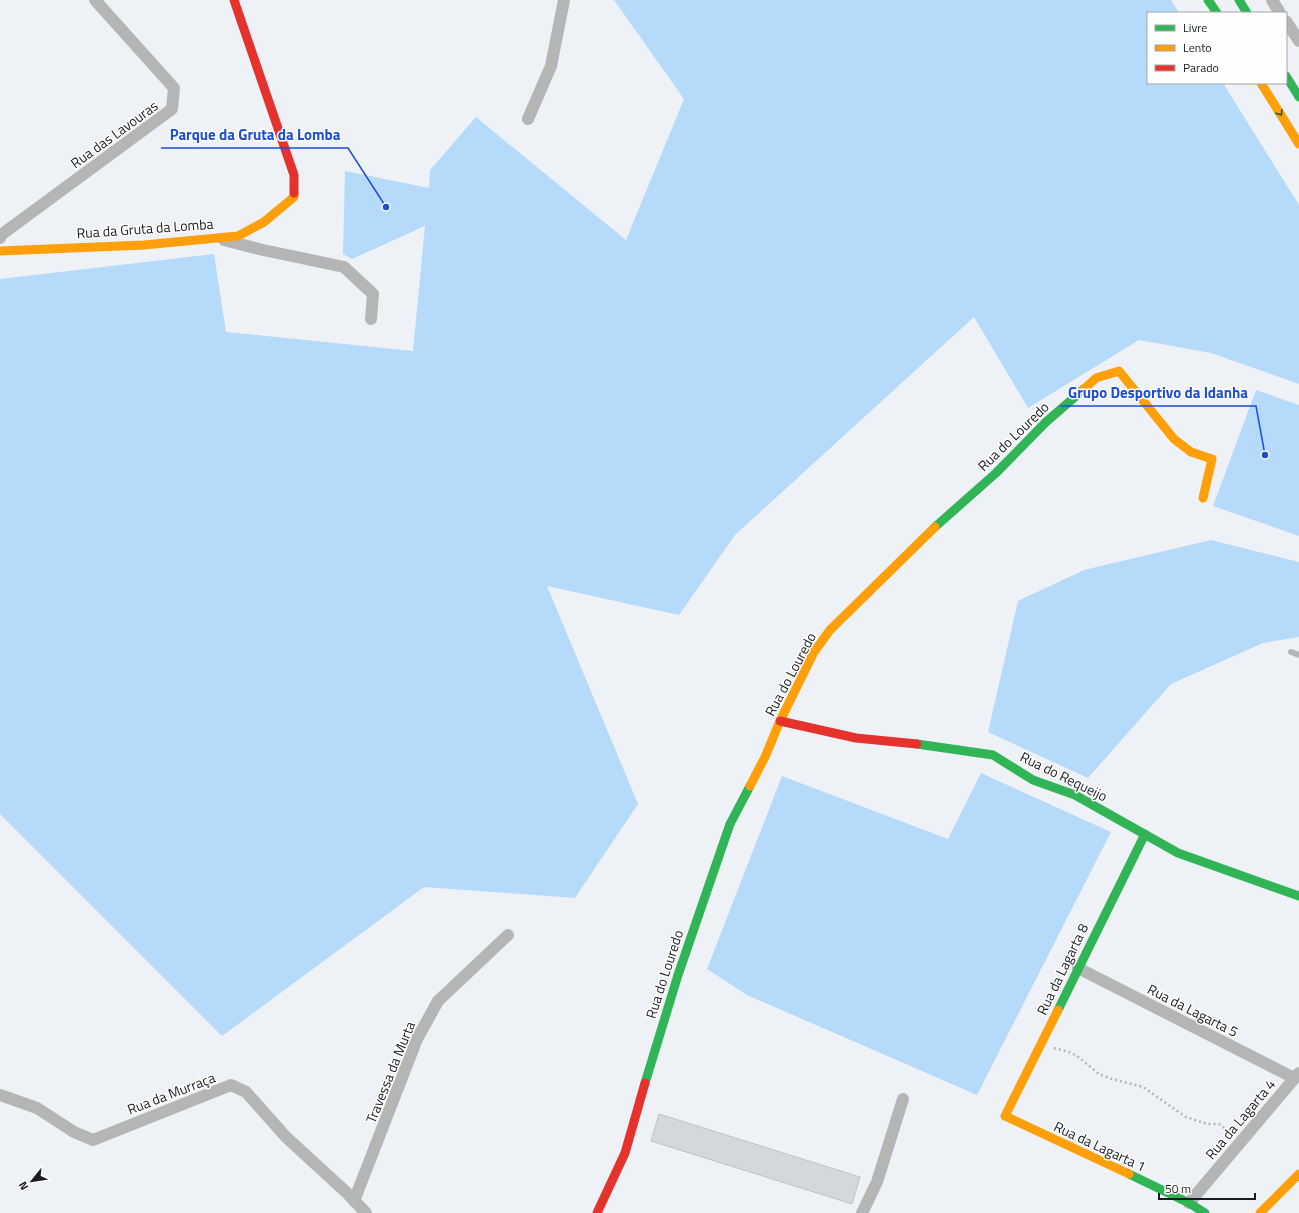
<svg xmlns="http://www.w3.org/2000/svg" width="1299" height="1213" font-family="'Titillium Web',sans-serif">
<style>
.green{fill:#b6dafa}
.building{fill:#d5d8db;stroke:#bfc2c5}
.lines{fill:none;stroke-linecap:round;stroke-linejoin:round}
.path{stroke:#b2b6b6;stroke-width:2.5;stroke-dasharray:2 3;stroke-linecap:butt}
.lane{stroke:#b3b6b5;stroke-width:6}
.street{stroke:#b3b6b5;stroke-width:12}
.fast{stroke:#30b455;stroke-width:9}
.slow{stroke:#ff9f0a;stroke-width:9}
.jam{stroke:#e5322d;stroke-width:9}
.oneway{stroke:#236037}
.labels{text-anchor:middle;dominant-baseline:central;stroke-width:3;stroke-linejoin:round;paint-order:stroke}
.street-label{font-size:14px;fill:#191b1e;stroke:#fefefe}
.leader{fill:none;stroke:#1d4ed8;stroke-width:1.5}
.callout-dot{fill:#1d4ed8;stroke:#fefefe;stroke-width:1.5}
.callout-label{font-size:15px;text-anchor:middle;font-weight:bold;fill:#1d4ed8;stroke:#fefefe;stroke-width:3;stroke-linejoin:round;paint-order:stroke}
</style>
<rect width="100%" height="100%" fill="#eef2f6"/>
<g class="green">
<path d="M614,0h557l8,13h-31v70h75l76,122v179l-88,-31 -72,-13 -111,68 -54,-91 -239,218 -56,80 -132,-29 91,218 -63,94 -151,-11 -202,149 -222,-222v-535l214,-25 12,78 187,19 12,-125 -73,33 -9,-5 2,-83 84,17 1,-18 46,-53 150,123 58,-141z"/>
<path d="M1256,390l43,15v131l-86,-30z"/>
<path d="M1211,540l88,22v75l-36,6 -92,41 -83,94 -100,-46 30,-131 66,-31z"/>
<path d="M981,773l130,59 -134,263 -230,-100 -40,-26 75,-193 166,63z"/>
</g>
<path class="building" d="M659,1114l201,63 -8,27 -201,-63z"/>
<g class="lines">
<path class="path" d="M1054,1048l15,4 8,4 22,18 13,5 31,8 43,30 21,7h12l13,10"/>
<path class="lane" d="M1291,652l8,3"/>
<g class="street">
<path d="M1272,0l8,13"/>
<path d="M1286,21l13,20"/>
<path d="M528,119l23,-53 13,-66"/>
<path d="M0,238l1,-3 171,-126 2,-21 -79,-88"/>
<path d="M224,240l39,10 81,17 29,27 -2,25"/>
<path d="M1078,968l216,110"/>
<path d="M0,1095l37,13 37,24 19,8 138,-55 15,7 40,45 61,56 19,20"/>
<path d="M354,1201l63,-162 21,-38 70,-66"/>
<path d="M1189,1203l110,-130"/>
<path d="M862,1213l15,-31 26,-83"/>
</g>
<g class="fast">
<path d="M1208,0l9,13"/>
<path d="M1239,0l8,13"/>
<path d="M1286,76l13,21"/>
<path d="M935,527l61,-54 50,-51 38,-33"/>
<path d="M917,744l76,11 40,25 42,15 103,58 121,43"/>
<path d="M1058,1010l87,-176"/>
<path d="M645,1083l33,-108 52,-151 20,-38"/>
<path d="M1129,1174l60,29 16,10"/>
</g>
<g class="slow">
<path d="M1261,83l38,61"/>
<path d="M0,251l144,-6 94,-9 26,-14 30,-25v-4"/>
<path d="M1084,389l12,-11 23,-7 55,68 17,13 21,7 -9,39"/>
<path d="M750,786l15,-29 15,-36 34,-69 16,-22 105,-103"/>
<path d="M1058,1010l-53,106 124,58"/>
<path d="M1260,1213l39,-39"/>
</g>
<g class="jam">
<path d="M234,0l60,175v18"/>
<path d="M780,721l76,17 61,6"/>
<path d="M597,1213l28,-60 20,-70"/>
</g>
</g>
<defs><path id="oneway-chevron" d="M-2-3.5L2.5 0L-2 3.5" fill="none" stroke-width="1.6" stroke-linecap="round" stroke-linejoin="round"/></defs>
<use class="oneway" href="#oneway-chevron" transform="translate(1280 113) rotate(58)"/>
<g class="labels">
<g class="street-label">
<text transform="translate(114 134) rotate(-36)">Rua das Lavouras</text>
<text transform="translate(145 228) rotate(-4)">Rua da Gruta da Lomba</text>
<text transform="translate(1013 436) rotate(-44)">Rua do Louredo</text>
<text transform="translate(790 674) rotate(-62)">Rua do Louredo</text>
<text transform="translate(1064 776) rotate(26)">Rua do Requeijo</text>
<text transform="translate(1062 969) rotate(-64)">Rua da Lagarta 8</text>
<text transform="translate(664 974) rotate(-72)">Rua do Louredo</text>
<text transform="translate(1193 1010) rotate(27)">Rua da Lagarta 5</text>
<text transform="translate(390 1072) rotate(-68)">Travessa da Murta</text>
<text transform="translate(171 1093) rotate(-21)">Rua da Murraça</text>
<text transform="translate(1240 1119) rotate(-50)">Rua da Lagarta 4</text>
<text transform="translate(1100 1146) rotate(25)">Rua da Lagarta 1</text>
</g>
</g>
<path class="leader" d="M386 207L348 148H161M1265 455L1256 406H1060"/>
<g class="callout-dot">
<circle cx="386" cy="207" r="4"/>
<circle cx="1265" cy="455" r="4"/>
</g>
<g class="callout-label">
<text x="255" y="140">Parque da Gruta da Lomba</text>
<text x="1158" y="398">Grupo Desportivo da Idanha</text>
</g>
<rect x="1147" y="12" width="140" height="72" fill="#fefefe" stroke="#a2a3a4"/>
<rect x="1155" y="25" width="20" height="6" fill="#30b455" stroke="#a2a3a4"/>
<text x="1183" y="32" font-size="12" fill="#191b1e">Livre</text>
<rect x="1155" y="45" width="20" height="6" fill="#ff9f0a" stroke="#a2a3a4"/>
<text x="1183" y="52" font-size="12" fill="#191b1e">Lento</text>
<rect x="1155" y="65" width="20" height="6" fill="#e5322d" stroke="#a2a3a4"/>
<text x="1183" y="72" font-size="12" fill="#191b1e">Parado</text>
<g transform="translate(32 1181) rotate(240)" stroke="#fefefe" stroke-width="3" paint-order="stroke">
<path d="M0-3L7 15L0 10L-7 15Z" fill="#191b1e"/>
<text y="-6" font-size="11" font-weight="bold" text-anchor="middle" fill="#191b1e">N</text>
</g>
<path d="M1159 1193v6h96v-6" fill="none" stroke="#191b1e" stroke-width="2"/>
<text x="1165" y="1193" font-size="12" fill="#191b1e" stroke="#fefefe" stroke-width="3" paint-order="stroke">50 m</text>
</svg>
